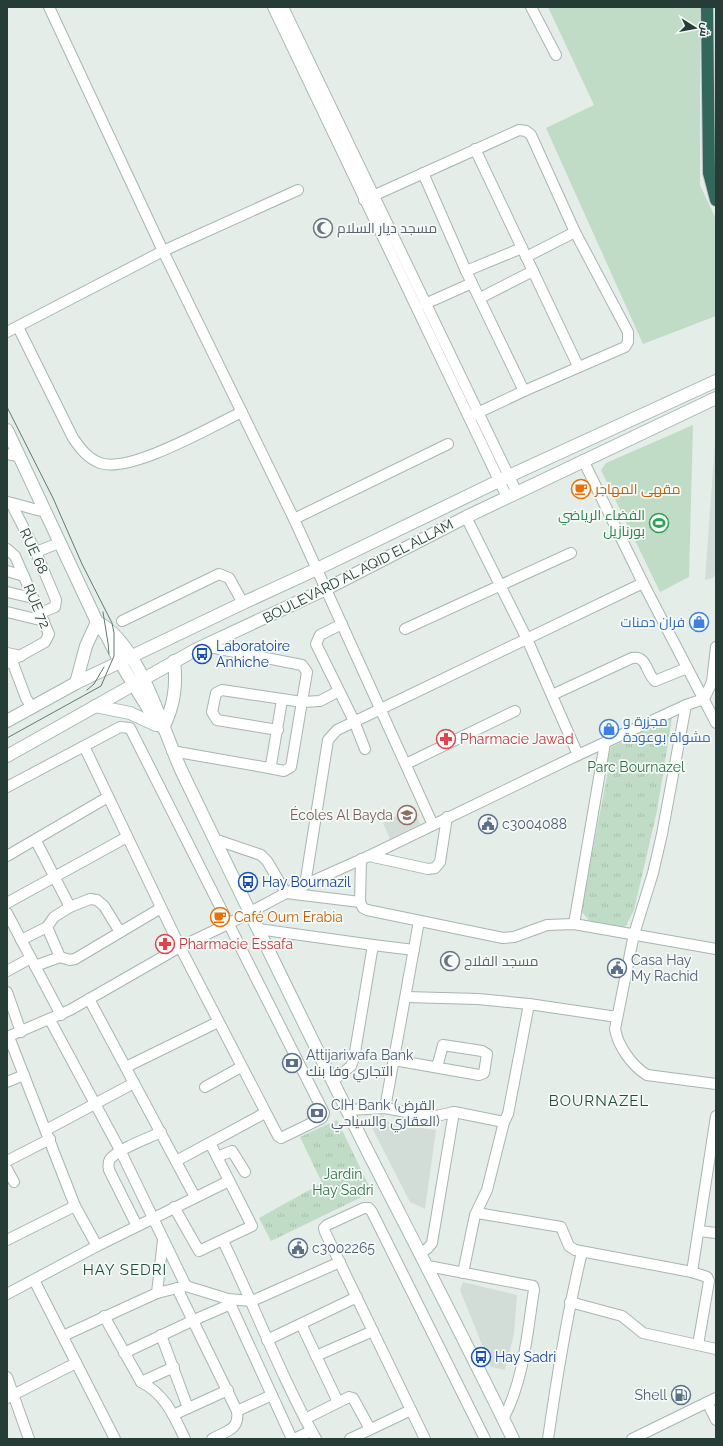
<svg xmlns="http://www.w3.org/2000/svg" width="723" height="1446" font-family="Raleway,Cairo,sans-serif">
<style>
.built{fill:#d3ddd8}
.grass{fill:#c0dcc6}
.park{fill:url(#park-tufts)}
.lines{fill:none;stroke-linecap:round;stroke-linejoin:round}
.street-casing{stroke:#a8b5b0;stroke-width:12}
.secondary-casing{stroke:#a4b8b0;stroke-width:14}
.highway-casing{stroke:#c2c9c7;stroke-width:14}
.street{stroke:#fff;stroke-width:10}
.secondary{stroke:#fff;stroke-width:12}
.highway{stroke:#33675b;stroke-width:12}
.tram{stroke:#607971;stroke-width:1}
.labels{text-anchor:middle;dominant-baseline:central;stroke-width:3.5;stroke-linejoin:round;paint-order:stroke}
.worship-label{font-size:14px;fill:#5b616d;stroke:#f5faf7;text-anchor:start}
.food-label{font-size:14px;fill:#c56008;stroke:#f5faf7;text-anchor:start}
.leisure-label{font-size:14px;fill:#27864d;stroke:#f5faf7;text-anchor:end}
.street-label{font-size:14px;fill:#253d36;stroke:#f5faf7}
.shop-label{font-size:14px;fill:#366cbe;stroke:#f5faf7;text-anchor:end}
.transit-label{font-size:14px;fill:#164399;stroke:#f5faf7;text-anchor:start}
.health-label{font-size:14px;fill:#be3a42;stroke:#f5faf7;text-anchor:start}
.park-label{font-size:14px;fill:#337148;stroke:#f5faf7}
.education-label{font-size:14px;fill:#785e54;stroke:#f5faf7;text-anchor:end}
.service-label{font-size:14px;fill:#4e5e75;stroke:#f5faf7;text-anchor:start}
.neighbourhood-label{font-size:15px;letter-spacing:1px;fill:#234e42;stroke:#f5faf7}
</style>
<defs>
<pattern id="park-tufts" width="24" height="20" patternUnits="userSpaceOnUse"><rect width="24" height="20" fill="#c0dcc6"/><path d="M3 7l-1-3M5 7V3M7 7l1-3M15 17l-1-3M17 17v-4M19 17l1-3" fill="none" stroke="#a5beab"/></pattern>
</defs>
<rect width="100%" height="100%" fill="#e5ede9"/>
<g class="built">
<path d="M716,429v143l-3,6 -8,2z"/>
<path d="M413,807l7,17 -30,15 -7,-16z"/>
<path d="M383,1115l7,9 46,6 -11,79 -15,-7 -42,-82z"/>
<path d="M463,1282l54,13 -3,39 -9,36 -14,-3 -31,-77z"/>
</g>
<g class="grass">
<path d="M548,7h152v178l16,34v97l-73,28 -97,-216 48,-23z"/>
<path d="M693,425l-4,152 -29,15 -59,-122 5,-7z"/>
</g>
<g class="park">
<path d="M672,718l-15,93 -23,99 -7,14 -5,7 -30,-7 -11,-13 27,-140 -2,-4 5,-20z"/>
<path d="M337,1120l35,72 -101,49 -12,-23 63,-35 -22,-46z"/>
</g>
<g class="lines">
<defs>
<g id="street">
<path d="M49,7l114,244 131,268 139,306"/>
<path d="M273,7l234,490"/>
<path d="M283,7l234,486"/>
<path d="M531,7l25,48"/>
<path d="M475,149l103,217"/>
<path d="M423,173l43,98 58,120"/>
<path d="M364,200l155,-70 7,1 5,4 44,97 53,100v10l-3,5 -101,44 -55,26"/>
<path d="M526,257l49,-25"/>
<path d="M466,271l56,-23"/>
<path d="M480,298l53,-27"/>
<path d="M425,304l47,-21"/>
<path d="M18,327l55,111c7,10 14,20 27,25 30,11 112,-37 142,-51"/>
<path d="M7,332l156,-81 135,-61"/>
<path d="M7,454l13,3"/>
<path d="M583,460l60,123 73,140"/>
<path d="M8,502l37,10"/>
<path d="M11,503l25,49 20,48 -1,7 -15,6"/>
<path d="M466,517l61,122 51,116"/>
<path d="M294,519l154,-75"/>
<path d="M7,549l8,7 34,78 -4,8 -38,21"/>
<path d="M36,552l23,-9"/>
<path d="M7,571l17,5"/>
<path d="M7,592l26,6"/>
<path d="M7,612l37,9"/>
<path d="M122,621l97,-47 10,4 14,25"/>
<path d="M342,624l-22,11 -4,9 38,77 11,28"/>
<path d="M405,629l166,-76"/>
<path d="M204,646l98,19 5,7 -16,95 -7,4 -15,-3"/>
<path d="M7,653l14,3"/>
<path d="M12,661l14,37 6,10"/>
<path d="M552,695l80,-37c15,-3 14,15 23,23l32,-13"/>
<path d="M686,705l-24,129 -9,39 -19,61 -19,95c3,17 17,37 32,46l69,9"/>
<path d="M278,730l-61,-10 -5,-8 4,-19 6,-3 80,12 18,-1 19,-10"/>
<path d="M172,751l97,17 2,-3 11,-65"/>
<path d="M406,764l109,-53"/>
<path d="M7,787l113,-60 10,1 194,385 -2,5 -41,20 -3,-2 -98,-189 -96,-201"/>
<path d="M214,839l47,16 6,6 19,32 74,9"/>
<path d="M36,841l34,66"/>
<path d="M7,856l101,-59"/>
<path d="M369,856l59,13 7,-1 5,-6 7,-45"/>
<path d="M361,859l-1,43 3,6 4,2 136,28 11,-1 33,-12 27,-1 142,25"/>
<path d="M305,885l23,-145 9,-10 306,-147"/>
<path d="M7,903l120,-66"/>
<path d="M7,913l54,102"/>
<path d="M574,924l31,-181"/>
<path d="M47,927l13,30"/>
<path d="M258,929l115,16"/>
<path d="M21,940l26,-13 7,-10 16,-10 20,-8 7,1 7,6 16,26"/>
<path d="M35,966l25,-9 10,3 5,-1 86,-51"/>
<path d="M7,971l24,-13"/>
<path d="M7,992l14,40"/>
<path d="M406,997l72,2 51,5 88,13"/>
<path d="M89,999l106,198"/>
<path d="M50,1020l71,132 65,134"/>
<path d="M7,1037l63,-27 110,-63 48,-23 58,-31 83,-37 209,-101 108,-50 18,-6 8,-17 4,-35"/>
<path d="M9,1037l66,169 22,40"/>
<path d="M394,1060l85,15 5,-2 3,-19 -5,-3 -39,-6 -6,22"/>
<path d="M126,1067l92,-45"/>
<path d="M333,1081l18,-15 3,-8 19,-113 41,5"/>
<path d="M7,1082l17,-7"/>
<path d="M205,1087l36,-20"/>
<path d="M385,1108l34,-187"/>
<path d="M348,1110l37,-2 47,9 22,-5 50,10 4,-8 21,-110"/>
<path d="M46,1130l88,-47"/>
<path d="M217,1157l15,-6 13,21"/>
<path d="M7,1161l43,-22"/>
<path d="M176,1161l89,-48"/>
<path d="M7,1169l7,13"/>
<path d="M174,1207l25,44 53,-25 -42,-83"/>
<path d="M477,1213l84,14 8,19 6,4 117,22 15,5 2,4 -11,64"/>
<path d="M137,1226l-28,-56c-1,-5 -1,-9 2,-12 11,-11 36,-19 50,-26"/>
<path d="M699,1231l17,2"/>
<path d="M7,1240l68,-34"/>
<path d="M223,1241c32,66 57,134 93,198"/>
<path d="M421,1253l7,-5 4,-5 22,-131"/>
<path d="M428,1266l105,20 1,4c-7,43 -10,91 -31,129"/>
<path d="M692,1272l24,-156"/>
<path d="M463,1273l12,-58 12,-25 17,-68"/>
<path d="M34,1280l81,159"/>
<path d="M177,1288l60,123c3,19 -11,20 -25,28"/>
<path d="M157,1293l6,-53"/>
<path d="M7,1294l90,-48 132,-65"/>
<path d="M228,1299l64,140"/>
<path d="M570,1302l52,14 21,17 73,16"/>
<path d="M104,1316l37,66c24,12 33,34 44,57"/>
<path d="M301,1324l37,78"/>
<path d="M161,1335l27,73"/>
<path d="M63,1336l94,-43 29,-7 42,13 24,2 88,-39"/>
<path d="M267,1340l90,-43"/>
<path d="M124,1353l70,-33 37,-16"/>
<path d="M316,1356l57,-25"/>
<path d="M7,1377l22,62"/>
<path d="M141,1382l33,-15"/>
<path d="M7,1398l69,-35"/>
<path d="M707,1402l9,18"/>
<path d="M237,1411l35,-16"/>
<path d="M173,1415l55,-25"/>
<path d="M305,1419l44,-22 4,1 17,31"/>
<path d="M294,1439l17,-8"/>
<path d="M350,1439l61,-29"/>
<path d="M425,1439l-100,-207 -1,-4 3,-3 37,-17h5l3,4 113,227"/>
<path d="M548,1439c9,-63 19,-125 34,-187"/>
<path d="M632,1439l84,-41"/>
</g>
<g id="secondary">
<path d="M7,430l90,192 10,14 13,26 37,61"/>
<path d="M97,622c43,21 65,107 85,150 61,126 122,253 185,378 49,96 99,192 146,289"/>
<path d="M76,683l10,-37 11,-24"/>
<path d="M95,706l35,7 26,12"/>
<path d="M7,721l69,-38 167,-80 74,-34 192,-93 207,-95"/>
<path d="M163,728c11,-22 14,-42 11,-67"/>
<path d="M7,756l190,-107 129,-60 140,-72 250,-119"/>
</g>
<path id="highway" d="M707,7l2,166 7,27"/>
</defs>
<use href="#street" class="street-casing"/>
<use href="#secondary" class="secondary-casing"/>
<use href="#highway" class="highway-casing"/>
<use href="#street" class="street"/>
<use href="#secondary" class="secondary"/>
<use href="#highway" class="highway"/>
<g class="tram">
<path d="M7,407l46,91 29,66 30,59 2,10v23l-13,30 -94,52"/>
<path d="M103,612l5,31 1,11"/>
<path d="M87,690l7,-6 10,-17"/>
</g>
</g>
<defs>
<symbol id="mosque-ring" viewBox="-11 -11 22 22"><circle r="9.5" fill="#f5faf7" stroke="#6b7280" stroke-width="1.5"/><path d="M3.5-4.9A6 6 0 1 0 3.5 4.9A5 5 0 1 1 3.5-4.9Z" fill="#6b7280"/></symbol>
<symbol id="cafe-ring" viewBox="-11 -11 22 22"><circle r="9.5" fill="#f5faf7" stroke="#e8710a" stroke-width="1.5"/><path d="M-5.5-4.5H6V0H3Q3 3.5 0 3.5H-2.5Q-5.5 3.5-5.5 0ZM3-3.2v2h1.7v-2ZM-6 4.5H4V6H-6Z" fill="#e8710a"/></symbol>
<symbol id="stadium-ring" viewBox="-11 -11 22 22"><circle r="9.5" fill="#f5faf7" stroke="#2e9e5b" stroke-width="1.5"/><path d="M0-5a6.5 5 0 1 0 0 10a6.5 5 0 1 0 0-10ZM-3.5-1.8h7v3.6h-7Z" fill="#2e9e5b"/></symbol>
<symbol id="shop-ring" viewBox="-11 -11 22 22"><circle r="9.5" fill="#f5faf7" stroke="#3f7fe0" stroke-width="1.5"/><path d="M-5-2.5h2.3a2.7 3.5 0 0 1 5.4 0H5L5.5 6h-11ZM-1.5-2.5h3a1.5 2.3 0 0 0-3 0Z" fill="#3f7fe0"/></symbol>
<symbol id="bus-ring" viewBox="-11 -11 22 22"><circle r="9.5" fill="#f5faf7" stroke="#1a4fb4" stroke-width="1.5"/><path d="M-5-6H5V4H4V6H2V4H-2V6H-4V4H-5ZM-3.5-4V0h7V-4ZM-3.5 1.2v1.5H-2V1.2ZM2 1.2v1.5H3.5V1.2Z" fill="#1a4fb4"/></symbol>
<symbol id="pharmacy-ring" viewBox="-11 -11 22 22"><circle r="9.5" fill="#f5faf7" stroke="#e0444e" stroke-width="1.5"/><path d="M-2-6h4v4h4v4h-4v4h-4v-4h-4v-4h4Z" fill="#e0444e"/></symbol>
<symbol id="school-ring" viewBox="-11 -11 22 22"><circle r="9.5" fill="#f5faf7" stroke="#8d6e63" stroke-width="1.5"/><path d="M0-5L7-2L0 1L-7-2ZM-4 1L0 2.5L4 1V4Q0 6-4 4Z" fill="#8d6e63"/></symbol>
<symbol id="civic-ring" viewBox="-11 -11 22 22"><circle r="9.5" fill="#f5faf7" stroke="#5c6f8a" stroke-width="1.5"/><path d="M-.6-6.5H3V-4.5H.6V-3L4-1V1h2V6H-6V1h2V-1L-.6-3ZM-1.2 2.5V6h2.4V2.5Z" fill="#5c6f8a"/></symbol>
<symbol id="bank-ring" viewBox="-11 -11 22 22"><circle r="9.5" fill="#f5faf7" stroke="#5c6f8a" stroke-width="1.5"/><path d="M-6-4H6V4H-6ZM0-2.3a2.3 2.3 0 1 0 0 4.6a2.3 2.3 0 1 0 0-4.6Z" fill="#5c6f8a"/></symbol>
<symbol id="fuel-ring" viewBox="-11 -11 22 22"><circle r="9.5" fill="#f5faf7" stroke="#5c6f8a" stroke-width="1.5"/><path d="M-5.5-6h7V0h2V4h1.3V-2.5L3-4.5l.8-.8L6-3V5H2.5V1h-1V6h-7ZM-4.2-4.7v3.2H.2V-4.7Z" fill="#5c6f8a"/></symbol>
</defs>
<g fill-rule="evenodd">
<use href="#mosque-ring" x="312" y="217" width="22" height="22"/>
<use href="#cafe-ring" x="570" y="478" width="22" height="22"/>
<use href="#stadium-ring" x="648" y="512" width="22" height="22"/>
<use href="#shop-ring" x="688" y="611" width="22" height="22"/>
<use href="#bus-ring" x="191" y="643" width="22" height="22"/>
<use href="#shop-ring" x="598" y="718" width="22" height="22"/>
<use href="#pharmacy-ring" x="435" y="728" width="22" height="22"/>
<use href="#school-ring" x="396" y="804" width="22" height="22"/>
<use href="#civic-ring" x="477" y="813" width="22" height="22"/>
<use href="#bus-ring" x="237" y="871" width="22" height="22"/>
<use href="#cafe-ring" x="209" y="906" width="22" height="22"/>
<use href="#pharmacy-ring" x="154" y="933" width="22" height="22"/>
<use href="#mosque-ring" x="439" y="950" width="22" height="22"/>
<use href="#civic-ring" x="606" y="957" width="22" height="22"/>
<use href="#bank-ring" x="281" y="1052" width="22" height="22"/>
<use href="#bank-ring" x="306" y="1102" width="22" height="22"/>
<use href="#civic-ring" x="287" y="1237" width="22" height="22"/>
<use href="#bus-ring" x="470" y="1346" width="22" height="22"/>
<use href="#fuel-ring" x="670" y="1384" width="22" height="22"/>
</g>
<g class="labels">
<g class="worship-label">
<text x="337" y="228">مسجد ديار السلام</text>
<text x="464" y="961">مسجد الفلاح</text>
</g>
<g class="food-label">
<text x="595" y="489">مقهى المهاجر</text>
<text x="234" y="917">Café Oum Erabia</text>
</g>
<g class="leisure-label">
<text x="645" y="515">الفضاء الرياضي<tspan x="645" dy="16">بورنازيل</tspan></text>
</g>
<g class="street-label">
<text transform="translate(34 551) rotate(65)">RUE 68</text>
<text transform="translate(358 571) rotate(-27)">BOULEVARD AL AQID EL ALLAM</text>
<text transform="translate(37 606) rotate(67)">RUE 72</text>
</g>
<g class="shop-label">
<text x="685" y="622">فران دمنات</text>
<text x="623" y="721" text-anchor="start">مجزرة و<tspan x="623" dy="16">مشواة بوعودة</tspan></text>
</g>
<g class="transit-label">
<text x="216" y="646">Laboratoire<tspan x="216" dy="16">Anhiche</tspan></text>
<text x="262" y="882">Hay Bournazil</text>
<text x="495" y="1357">Hay Sadri</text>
</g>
<g class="health-label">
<text x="460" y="739">Pharmacie Jawad</text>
<text x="179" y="944">Pharmacie Essafa</text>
</g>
<g class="park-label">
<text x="636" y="767">Parc Bournazel</text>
<text x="343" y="1174">Jardin<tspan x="343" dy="16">Hay Sadri</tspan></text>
</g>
<g class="education-label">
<text x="393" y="815">Écoles Al Bayda</text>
</g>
<g class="service-label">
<text x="502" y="824">c3004088</text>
<text x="631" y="960">Casa Hay<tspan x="631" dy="16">My Rachid</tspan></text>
<text x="306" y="1055">Attijariwafa Bank<tspan x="306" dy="16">التجاري وفا بنك</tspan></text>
<text x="331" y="1105">CIH Bank (القرض<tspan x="331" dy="16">العقاري والسياحي)</tspan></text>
<text x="312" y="1248">c3002265</text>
<text x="667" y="1395" text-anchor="end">Shell</text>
</g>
<g class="neighbourhood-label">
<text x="599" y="1101">BOURNAZEL</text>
<text x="125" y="1270">HAY SEDRI</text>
</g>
</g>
<rect width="723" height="1446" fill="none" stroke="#253d36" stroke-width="16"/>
<g transform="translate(695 28) rotate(101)" stroke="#f5faf7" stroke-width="3" paint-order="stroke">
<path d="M0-3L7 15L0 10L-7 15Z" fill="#253d36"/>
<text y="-6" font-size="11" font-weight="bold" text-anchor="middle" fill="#253d36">ش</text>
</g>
</svg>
